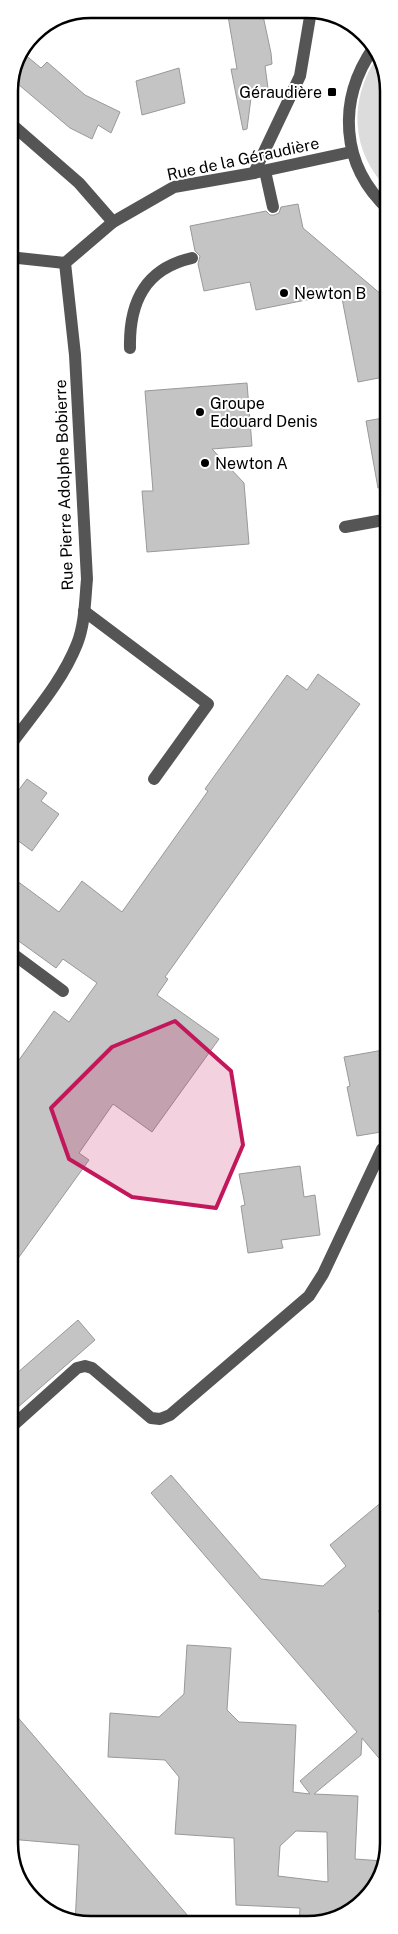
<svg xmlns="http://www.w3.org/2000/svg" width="398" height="1934" font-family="'Public Sans',sans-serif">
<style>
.green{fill:#dcdcdc}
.building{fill:#c4c4c4;stroke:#999;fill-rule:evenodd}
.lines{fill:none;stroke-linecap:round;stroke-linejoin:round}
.minor{stroke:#555;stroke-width:12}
.marked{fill:#c2185b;fill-opacity:0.2;stroke:#c2185b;stroke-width:4;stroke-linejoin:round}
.poi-dot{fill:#000;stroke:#fff;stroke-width:2}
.labels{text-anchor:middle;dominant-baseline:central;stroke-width:4;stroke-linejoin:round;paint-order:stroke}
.poi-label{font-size:16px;fill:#000;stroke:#fff;text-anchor:start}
.street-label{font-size:16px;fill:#000;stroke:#fff}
.rim{fill:none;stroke:#000;stroke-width:2.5}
</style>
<rect width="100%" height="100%" fill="#fff"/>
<path class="green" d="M378,56l11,24v110c-39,-37 -41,-91 -11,-134z"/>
<g class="building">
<path d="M227,10l35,1 9,42 1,11 -7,2 3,22 -16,2 -5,39 -4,1 -12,-61h6z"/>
<path d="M23,53l18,15 6,-6 38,33 35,17 -9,21 -13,-8 -6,14 -22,-11 -58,-49z"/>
<path d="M179,68l6,35 -43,12 -6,-34z"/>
<path d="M298,204l5,24 86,73v75l-31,6 -17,-89 -85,17 -6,-28 -46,9 -6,-27 2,-8 -5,-5 -5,-25 76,-15 4,4h4l5,-2 2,-6z"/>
<path d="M247,383l5,63 -40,3 32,34 5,61 -102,8 -5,-61h11l-8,-100z"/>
<path d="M389,417v70l-11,1 -12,-67z"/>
<path d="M318,674l42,30 -195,273 3,2 -11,16 62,44 -67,93 -39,-28 -34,49 10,7 -80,111v-197l45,-63 15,11 28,-39 -34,-24 -7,9 -47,-34v-59l50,37 23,-31 40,31 86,-121 -3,-2 82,-114 20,15z"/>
<path d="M27,779l20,14 -6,8 18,13 -27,37 -23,-17v-31z"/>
<path d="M389,1049v73h-3l1,9 -30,5 -10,-49 3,-1 -6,-29z"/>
<path d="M300,1166l4,31 11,-2 5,40 -39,5 2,8 -35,5 -7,-47 4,-1 -6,-31z"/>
<path d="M78,1320l17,20 -86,75v-35z"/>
<path d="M171,1475l90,104 62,7 23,-20 -16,-21 59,-49v105l-11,10 11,12v147l-27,-32 -1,17 -47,39 44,2 -3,63 28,2 -17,40 -48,24h-19l1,-17 -64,-3 -2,-67 -59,-4 4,-57 -14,-17 -57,-3 2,-44 49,4 25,-23 3,-49 44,3 -4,62 12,12 57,3 -3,67 17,2 -10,-13 57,-49 -206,-239zM296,1831l31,1 1,50 -50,-6 2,-30z"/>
<path d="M9,1707l167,195 19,22h-57l-2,-3 -18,-2 -4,5h-39l4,-79 -70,-6v-37l5,-4 1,-20 -6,-6z"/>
</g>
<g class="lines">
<g class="minor">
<path d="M374,47c-37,53 -34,118 15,163"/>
<path d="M9,122l70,61 34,39"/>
<path d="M265,171l8,36"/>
<path d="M254,173l46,-97 11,-65"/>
<path d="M9,257l56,6"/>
<path d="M130,348c-1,-45 14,-79 62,-90"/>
<path d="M345,527l44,-8"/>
<path d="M84,611l124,93 -54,75"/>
<path d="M9,747c24,-33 53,-65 68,-103 8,-20 8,-44 10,-65l-12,-224 -10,-92 48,-41 61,-35 80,-14 97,-21"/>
<path d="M9,951l54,40"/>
<path d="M9,1329h1"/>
<path d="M9,1429l68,-61 8,-2 7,2 59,50 9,1 10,-4 139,-119 14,-22 59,-125 7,-3"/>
</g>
</g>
<path class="marked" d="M175,1021l56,50 12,74 -27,63 -84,-11 -63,-38 -18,-51 61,-61z"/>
<g class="poi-dot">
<rect x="327" y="87" width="10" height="10" rx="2.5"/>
<circle cx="284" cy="293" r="5"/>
<circle cx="200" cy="412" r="5"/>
<circle cx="205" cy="463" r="5"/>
</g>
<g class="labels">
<g class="poi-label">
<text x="322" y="92" text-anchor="end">Géraudière</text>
<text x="294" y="293">Newton B</text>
<text x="210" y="403">Groupe<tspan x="210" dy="18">Edouard Denis</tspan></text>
<text x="215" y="463">Newton A</text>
</g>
<g class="street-label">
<text transform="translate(243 159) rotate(-12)">Rue de la Géraudière</text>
<text transform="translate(64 485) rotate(-92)">Rue Pierre Adolphe Bobierre</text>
</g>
</g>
<path d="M0 0H398V1934H0ZM91 18H307A73 73 0 0 1 380 91V1843A73 73 0 0 1 307 1916H91A73 73 0 0 1 18 1843V91A73 73 0 0 1 91 18Z" fill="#fff" fill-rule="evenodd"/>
<path class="rim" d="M91 18H307A73 73 0 0 1 380 91V1843A73 73 0 0 1 307 1916H91A73 73 0 0 1 18 1843V91A73 73 0 0 1 91 18Z"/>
</svg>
